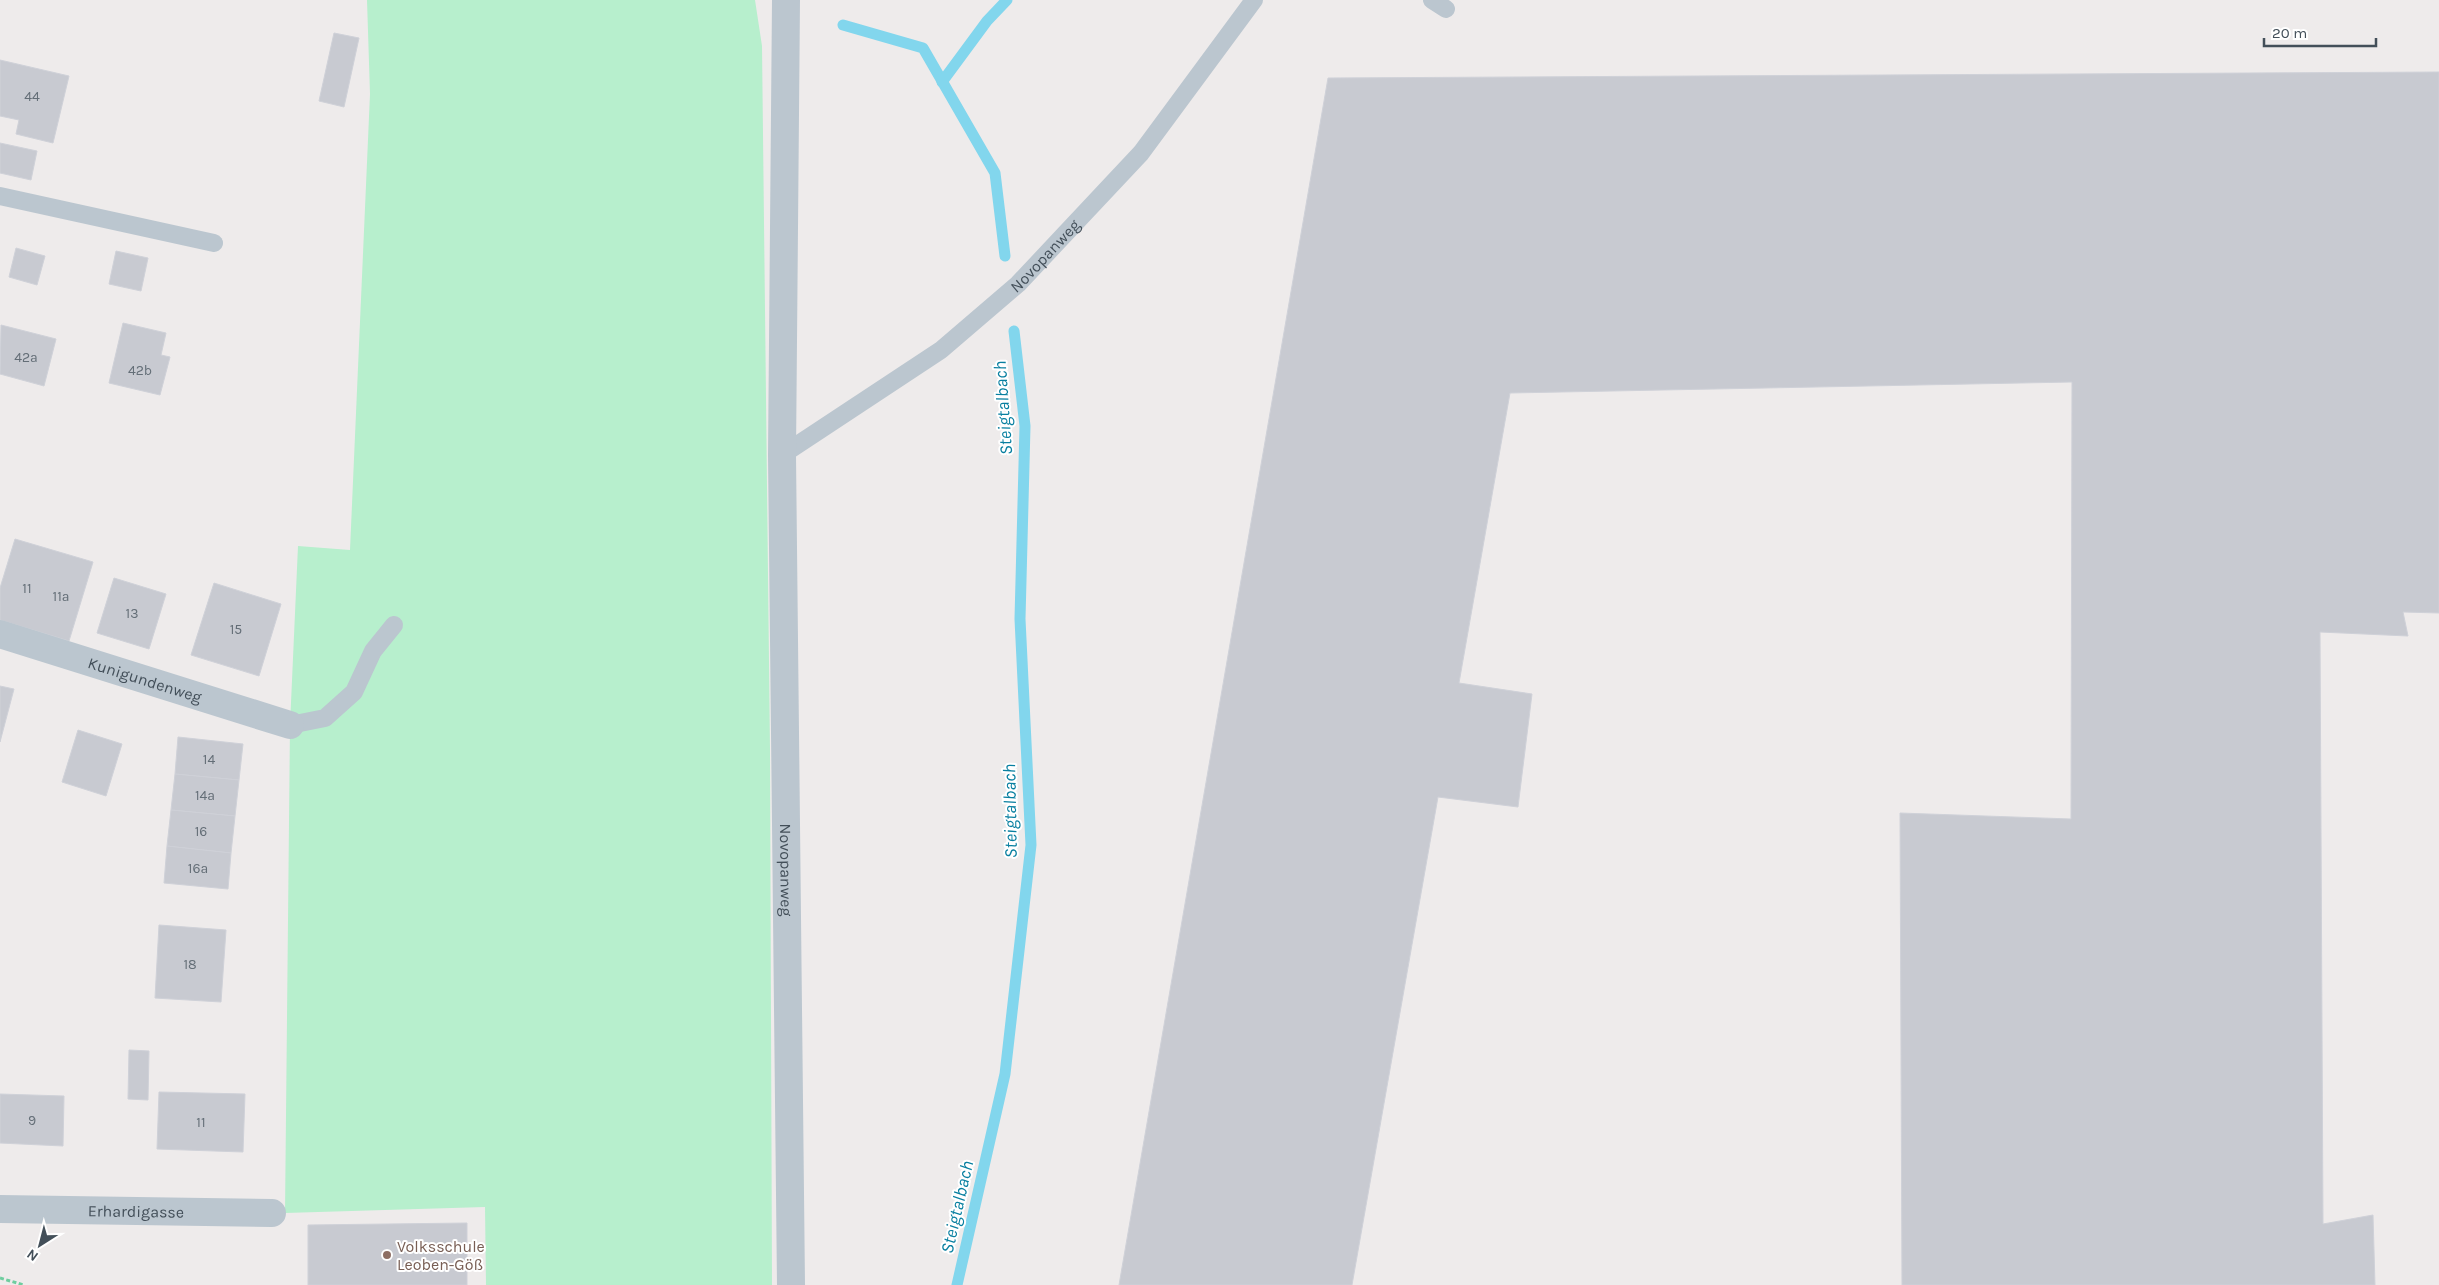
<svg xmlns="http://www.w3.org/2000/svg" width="2439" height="1285" font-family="Karla,sans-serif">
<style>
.green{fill:#b7efcd}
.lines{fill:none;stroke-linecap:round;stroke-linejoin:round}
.stream{stroke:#82d6ed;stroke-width:11}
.building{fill:#c8cad1;stroke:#cfd1d8}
.path{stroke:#6ecd9f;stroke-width:3;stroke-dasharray:4 2.5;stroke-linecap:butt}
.service{stroke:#bbc6cf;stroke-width:18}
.minor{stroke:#bbc6cf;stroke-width:28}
.education-dot{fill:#8d6e63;stroke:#fff;stroke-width:2}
.labels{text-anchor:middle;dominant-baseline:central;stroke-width:4;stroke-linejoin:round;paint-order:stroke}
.number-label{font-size:14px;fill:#646e77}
.street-label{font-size:16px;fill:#434f59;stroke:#fff}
.education-label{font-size:16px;fill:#785e54;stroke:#fff;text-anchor:start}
.water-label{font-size:18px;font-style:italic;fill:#087fa0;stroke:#fff}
</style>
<rect width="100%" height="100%" fill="#eeebeb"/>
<path class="green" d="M367,0h388l7,46 8,703 2,536h-286l-1,-78 -200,6 5,-488 8,-179 52,4 20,-456z"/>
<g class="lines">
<g class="stream">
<path d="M843,25l80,23 72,125 10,83"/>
<path d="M942,82l45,-61 20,-21"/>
<path d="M957,1285l48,-211 26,-229 -11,-226 5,-193 -11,-95"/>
</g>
</g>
<g class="building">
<path d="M334,33l25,5 -15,69 -25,-6z"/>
<path d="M0,60l69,16 -16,67 -37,-9 3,-14 -19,-4z"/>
<path d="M2439,72v541l-36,-1 5,24 -88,-4 3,592 50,-9 2,70h-473l-2,-472 171,6 1,-437 -562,11 -51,290 73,11 -14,113 -80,-10 -86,488h-233l209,-1207z"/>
<path d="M0,143l37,8 -6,29 -31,-7z"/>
<path d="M16,248l29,8 -8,29 -28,-8z"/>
<path d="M116,251l32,7 -7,33 -32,-7z"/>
<path d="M123,323l43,10 -5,22 9,2 -10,38 -51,-12z"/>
<path d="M1,325l55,14 -12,47 -44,-12z"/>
<path d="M15,539l78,23 -24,79 -69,-21v-32z"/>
<path d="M114,578l52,16 -17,55 -52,-16z"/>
<path d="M214,583l67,21 -22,72 -68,-21z"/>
<path d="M0,686l14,3 -14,53z"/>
<path d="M78,730l44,14 -16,52 -44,-14z"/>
<path d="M178,737l65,7 -4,36 -64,-6z"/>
<path d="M175,774l64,6 -4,36 -64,-6z"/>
<path d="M171,810l64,6 -4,37 -64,-7z"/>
<path d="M167,846l64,7 -3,36 -64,-6z"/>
<path d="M159,925l67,5 -5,72 -66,-4z"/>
<path d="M129,1050l20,1 -1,49 -20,-1z"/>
<path d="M159,1092l86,2 -2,58 -86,-3z"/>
<path d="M0,1094l64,2 -1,50 -63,-3z"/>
<path d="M467,1223v62h-159v-60z"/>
</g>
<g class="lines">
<path class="path" d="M0,1278l24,7"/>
<g class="service">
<path d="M1432,0l14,9"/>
<path d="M0,196l214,47"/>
<path id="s1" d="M782,455l159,-105 77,-66 123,-131 113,-153"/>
<path d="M290,725l35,-7 29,-26 19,-41 21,-26"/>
</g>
<g class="minor">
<path id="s2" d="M786,0l-4,455 9,830"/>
<path id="s3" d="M0,634l290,91"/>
<path id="s4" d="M0,1209l272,4"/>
</g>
</g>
<circle class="education-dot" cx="387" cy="1255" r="5"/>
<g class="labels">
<g class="number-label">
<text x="32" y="96">44</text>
<text x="26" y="357">42a</text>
<text x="140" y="370">42b</text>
<text x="27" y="588">11</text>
<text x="61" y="596">11a</text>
<text x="132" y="613">13</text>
<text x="236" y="629">15</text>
<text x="209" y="759">14</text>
<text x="205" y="795">14a</text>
<text x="201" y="831">16</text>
<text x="198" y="868">16a</text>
<text x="190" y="964">18</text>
<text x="32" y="1120">9</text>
<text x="201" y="1122">11</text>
</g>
<g class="street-label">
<text stroke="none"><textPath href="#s1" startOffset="331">Novopanweg</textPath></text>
<text stroke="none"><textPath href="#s3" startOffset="152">Kunigundenweg</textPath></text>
<text stroke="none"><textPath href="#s2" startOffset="870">Novopanweg</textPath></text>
<text stroke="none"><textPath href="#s4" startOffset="136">Erhardigasse</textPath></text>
</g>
<g class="education-label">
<text x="397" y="1246">Volksschule<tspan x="397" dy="18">Leoben-Göß</tspan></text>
</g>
<g class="water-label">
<text transform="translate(1003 408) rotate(-94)">Steigtalbach</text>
<text transform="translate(1010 811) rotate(-91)">Steigtalbach</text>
<text transform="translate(957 1207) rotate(-77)">Steigtalbach</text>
</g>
</g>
<g transform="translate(40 1245) rotate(216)" stroke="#ffffff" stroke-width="4" paint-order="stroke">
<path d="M0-4L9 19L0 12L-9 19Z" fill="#434f59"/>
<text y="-8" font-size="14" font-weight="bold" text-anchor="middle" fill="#434f59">N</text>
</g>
<path d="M2264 38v8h112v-8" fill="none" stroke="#434f59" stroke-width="2.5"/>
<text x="2272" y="38" font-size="15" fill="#434f59" stroke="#ffffff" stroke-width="4" paint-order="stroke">20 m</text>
</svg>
